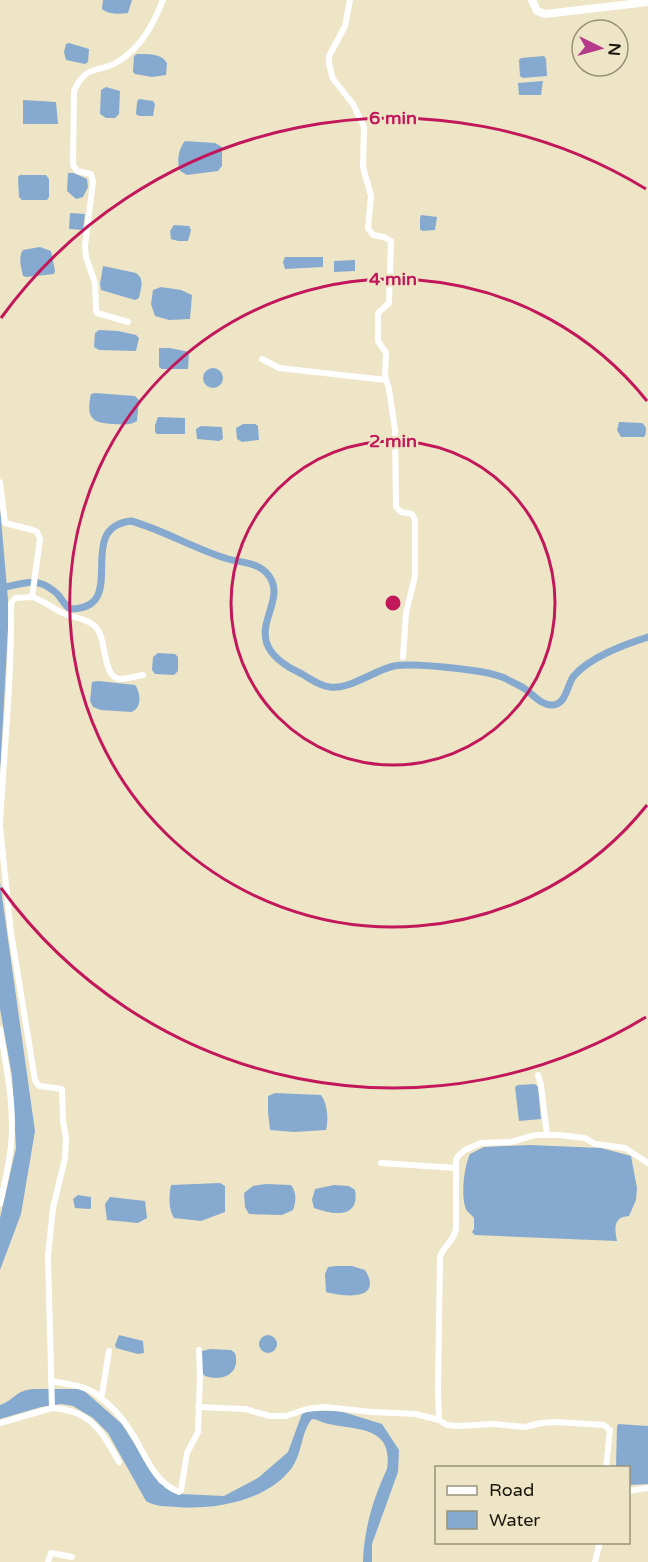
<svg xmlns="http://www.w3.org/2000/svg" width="648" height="1562" font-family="'Varela Round',sans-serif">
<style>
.water{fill:#86a9cf}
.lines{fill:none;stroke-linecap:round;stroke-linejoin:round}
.canal{stroke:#86a9cf;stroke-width:7}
.minor{stroke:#fff;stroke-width:6}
.tertiary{stroke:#fff;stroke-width:8}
.ring{fill:none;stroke:#c2185b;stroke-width:3}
.centre{fill:#c2185b;stroke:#ede5c6;stroke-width:3}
.ring-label{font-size:18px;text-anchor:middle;font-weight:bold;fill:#c2185b;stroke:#ede5c6;stroke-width:4.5;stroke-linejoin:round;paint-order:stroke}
</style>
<rect width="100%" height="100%" fill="#ede5c6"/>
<g class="water">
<path d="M103,0h29l-4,13c-8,1 -19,2 -26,-4z"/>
<path d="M69,43l20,6 -1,13 -3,2 -19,-4 -2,-8 2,-8z"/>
<path d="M137,54c11,0 24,-1 30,9l-1,12 -14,2 -17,-3 -2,-2 1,-16z"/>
<path d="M544,56l2,3 1,17 -24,2 -3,-2 -1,-16 2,-2z"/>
<path d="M543,81l-2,14h-22l-1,-12z"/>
<path d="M106,87l14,4 -1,23 -4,4h-9l-6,-4 1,-24z"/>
<path d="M139,99l14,2 2,3 -2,12h-14l-3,-2 1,-12z"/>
<path d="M23,100l33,2 2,22h-35z"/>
<path d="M185,141l30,2 7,4v19l-4,5 -31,4 -7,-4c-4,-9 -1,-24 5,-30z"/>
<path d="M68,173h6l13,6 1,8 -5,10 -7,2 -9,-8z"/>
<path d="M20,175h26l3,4v18l-2,3h-25l-3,-3 -1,-20z"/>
<path d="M70,213l15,1 -2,16 -14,-1z"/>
<path d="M421,215l16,2 -2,13 -13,1 -2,-2v-11z"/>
<path d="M174,225l15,1 2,4 -3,11h-10l-7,-2 -1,-8z"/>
<path d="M40,247l11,4 4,20 -1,3 -28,3 -3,-1c-2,-9 -5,-19 0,-26z"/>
<path d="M285,257h38v10l-38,2 -2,-7z"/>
<path d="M355,260v11l-21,1v-11z"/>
<path d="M103,266l33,7c9,6 5,15 3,25l-4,2 -34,-10 -1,-6z"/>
<path d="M161,287l20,3 11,5 -2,24 -21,1 -14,-4 -4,-12 2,-14z"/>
<path d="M99,330l19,1 18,4 3,3 -3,13 -37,-1 -5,-3 1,-14z"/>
<path d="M159,348h11l19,4 -1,17h-26l-3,-2z"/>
<circle cx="213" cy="378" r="10"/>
<path d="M95,393l40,3 4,4 -2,21c-8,5 -15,3 -24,3 -22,-1 -27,-7 -22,-30z"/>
<path d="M158,417l27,1v16h-28l-2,-2v-7z"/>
<path d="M619,422l23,1c5,4 5,9 2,14h-23l-4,-7z"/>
<path d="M243,424h12l3,2 1,14 -17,2 -5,-3 -1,-11z"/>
<path d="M201,426l21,1 1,12 -4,2 -22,-2 -1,-10z"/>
<path d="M0,507l9,104 -9,164z"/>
<path d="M158,653l17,1 3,3v14l-4,4 -19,-1 -3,-4 1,-13z"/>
<path d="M98,681l37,4c6,8 7,24 -4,27l-30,-2 -8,-3 -3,-6 2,-19z"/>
<path d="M0,882l35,249 -14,83 -21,56v-52l16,-70 -4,-72 -12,-67z"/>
<path d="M535,1084l3,3 3,32 -22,2 -4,-34 3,-2z"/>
<path d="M275,1093l46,2c6,8 8,24 5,35l-32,2 -24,-2 -2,-18v-16z"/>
<path d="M530,1145l71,3 30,8 6,32 -1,12 -7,16c-17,1 -14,14 -12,25l-142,-6 -3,-3 2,-3v-11c-2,-3 -5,-5 -7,-7 -7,-11 -3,-45 3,-57l14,-7z"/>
<path d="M220,1183l5,3v26l-24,9 -27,-3c-6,-10 -5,-22 -3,-33z"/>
<path d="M266,1184l25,1c6,8 5,17 2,25l-11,5 -33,-1 -4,-7 -1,-14 9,-7z"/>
<path d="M334,1185l15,1 6,4c5,29 -22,25 -41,18l-2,-8 3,-11z"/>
<path d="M78,1195l13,2v11l-2,1 -14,-1 -2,-9z"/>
<path d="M110,1197l35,4 2,17 -9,5 -31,-3 -2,-16z"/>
<path d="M336,1266h16l13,4c19,31 -21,27 -39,22l-1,-18 3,-7z"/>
<path d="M119,1335l24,6 1,12 -6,1 -22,-6 -1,-3z"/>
<circle cx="268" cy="1344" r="9"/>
<path d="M210,1349l21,1 4,3c6,21 -13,29 -30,23l-3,-3v-22z"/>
<path d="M33,1389h49l40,35 37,59 22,11 43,2 34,-18 30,-26 15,-41h37l42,13 17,26 -1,22 -26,72v18h-9c1,-33 10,-63 24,-93 7,-45 -33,-38 -62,-46 -5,-1 -7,-4 -13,-4 -12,15 -9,34 -21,50 -25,32 -76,41 -114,38 -12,-1 -21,0 -31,-6l-38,-68 -15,-15 -20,-12 -12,-2 -20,3 -41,12v-14c15,-5 14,-14 33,-16z"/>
<path d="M618,1424l30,2v58l-19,1 -1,-17 -12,-1 1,-40z"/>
</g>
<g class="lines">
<path class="canal" d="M0,588c22,-3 34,-13 54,3 7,5 9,13 16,18 62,0 2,-81 61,-88 33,9 63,28 97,38 14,4 31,3 41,17 22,30 -40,64 33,98 9,5 17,12 28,13 19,3 45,-17 64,-21 18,-3 50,1 68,3 14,2 27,3 40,8 7,3 14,7 20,10 10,6 19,19 31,18 13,-1 14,-19 20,-28 15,-19 52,-33 75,-40"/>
<g class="minor">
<path d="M350,0l-5,26 -16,30v8l4,15 20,25 11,23 -1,40 8,29 -3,32 5,7 11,2 7,4 -2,62 -11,10v28l8,12 -1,23 4,13 6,41 1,77 5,5 11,2 3,6v56l-9,37 -3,44"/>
<path d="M128,322l-31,-9 -1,-3 -1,-27 -9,-26 -1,-11 8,-64 -2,-8 -14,-3 -4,-6 1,-74c12,-28 25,-17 45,-30 23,-15 34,-36 44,-61"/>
<path d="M262,359l17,9 107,12"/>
<path d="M0,482l5,41 28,7 4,2 3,7 -8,58 -17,1 -4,5c1,74 -7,147 -11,220"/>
<path d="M32,597c13,4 21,12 33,17 11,4 27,6 33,16 8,11 5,48 22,49 7,0 16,-3 23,-4"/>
<path d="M0,827l11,106 24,147 4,6 23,3 1,32 3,17 -1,20 -12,50 -5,48 4,152 -52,15"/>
<path d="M0,1029c6,38 15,77 11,116 -2,20 -7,40 -11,59"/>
<path d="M538,1075l3,10 6,50"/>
<path d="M381,1163l75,5"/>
<path d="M51,1381c15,3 32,4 45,13 12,9 24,21 32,33 15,21 24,55 51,65l2,-2 6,-37 11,-21 2,-56 -1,-26"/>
<path d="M100,1398l2,-4 7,-43"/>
<path d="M198,1407l47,2 25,7h16l21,-7 18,-2 47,5 43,2 24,6"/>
<path d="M52,1408c38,2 50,23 67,54"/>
<path d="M606,1468l4,-38 -6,-5 -47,-3 -16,1 -16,4 -32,-3 -35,2 -11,-1 -8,-5 -1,-31 2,-132c3,-11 13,-14 16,-28v-69l3,-5 6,-5 16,-7 30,-1 24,-7h23l27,3 10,6 30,4 23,15"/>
<path d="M628,1491l20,-3"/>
<path d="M48,1562l3,-9 21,4"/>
<path d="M595,1562l5,-20"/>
</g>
<path class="tertiary" d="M532,0l5,11 8,3 103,-12"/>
</g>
<g class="ring">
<circle cx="393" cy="603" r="162"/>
<path d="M647 805A324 324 0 1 1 647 401"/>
<path d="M646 1017A485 485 0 0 1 1 888M1 318A485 485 0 0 1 646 189"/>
</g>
<circle cx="393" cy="603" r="9" class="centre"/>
<g class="ring-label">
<text x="393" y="124">6 min</text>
<text x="393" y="285">4 min</text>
<text x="393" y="447">2 min</text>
</g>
<rect x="435" y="1466" width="195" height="78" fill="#ede5c6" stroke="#98927b" stroke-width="1.5"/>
<rect x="447" y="1486" width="30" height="9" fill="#ffffff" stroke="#98927b" stroke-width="1.5"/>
<text x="489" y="1496" font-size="18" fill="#18150b">Road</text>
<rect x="447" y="1511" width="30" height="18" fill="#86a9cf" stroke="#98927b" stroke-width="1.5"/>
<text x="489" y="1526" font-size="18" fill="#18150b">Water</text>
<g transform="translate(600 48) rotate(95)"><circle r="28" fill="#ede5c6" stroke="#98927b" stroke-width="1.5"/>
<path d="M0-4.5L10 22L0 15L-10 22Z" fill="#b63a8b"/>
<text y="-9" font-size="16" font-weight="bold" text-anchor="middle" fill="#18150b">N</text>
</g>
</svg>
